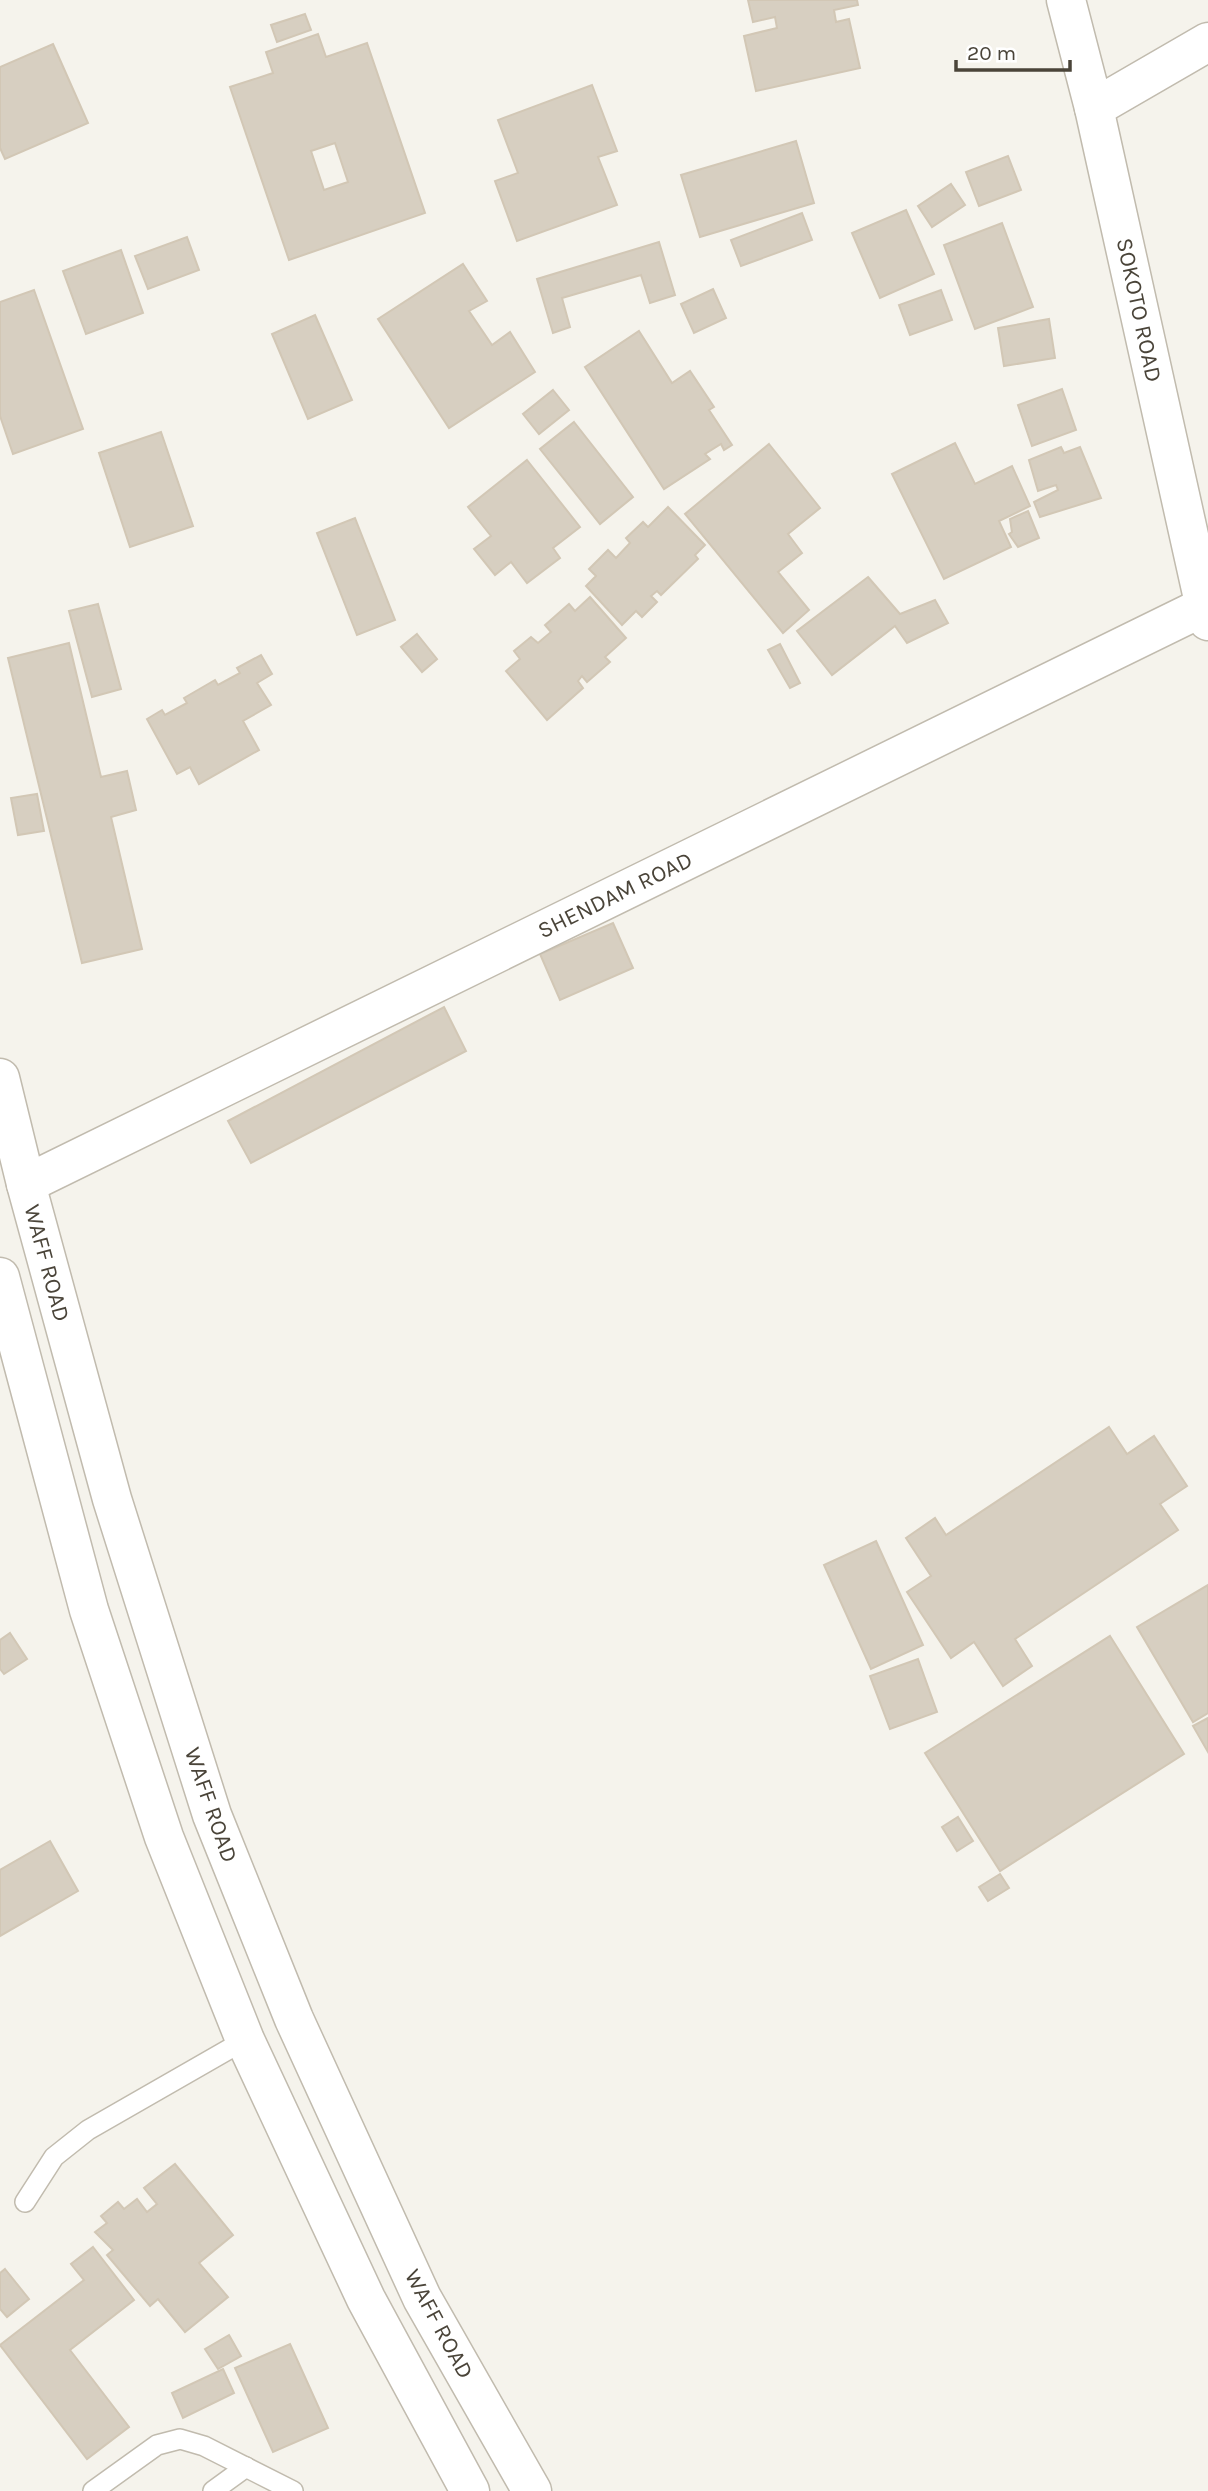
<svg xmlns="http://www.w3.org/2000/svg" width="1208" height="2491" font-family="Karla,sans-serif">
<style>
.building{fill:#d7cfc1;stroke:#d2c7b5;stroke-width:2;fill-rule:evenodd}
.lines{fill:none;stroke-linecap:round;stroke-linejoin:round}
.service-casing{stroke:#c1bbae;stroke-width:22}
.minor-casing{stroke:#c1bbae;stroke-width:41}
.tertiary-casing{stroke:#c1bbae;stroke-width:41}
.service{stroke:#fff;stroke-width:19}
.minor{stroke:#fff;stroke-width:38}
.tertiary{stroke:#fff;stroke-width:38}
.labels{text-anchor:middle;dominant-baseline:central;stroke-width:5;stroke-linejoin:round;paint-order:stroke}
.street-label{font-size:23px;fill:#4a4439;stroke:#fff}
</style>
<rect width="100%" height="100%" fill="#f5f3ec"/>
<g class="building">
<path d="M748,0h109l1,5 -24,5 2,12 13,-3 11,49 -104,23 -12,-55 33,-8 -2,-11 -22,5z"/>
<path d="M305,14l6,16 -34,12 -6,-17z"/>
<path d="M318,34l8,23 41,-14 58,170 -136,47 -59,-173 43,-14 -7,-21zM335,143l13,39 -24,8 -13,-39z"/>
<path d="M53,44l35,79 -83,36 -5,-11v-81z"/>
<path d="M592,85l25,66 -19,6 19,48 -100,36 -22,-60 23,-8 -20,-53z"/>
<path d="M796,141l18,62 -114,34 -19,-62z"/>
<path d="M1008,156l13,34 -42,16 -13,-34z"/>
<path d="M951,184l14,21 -33,22 -14,-21z"/>
<path d="M906,210l28,64 -54,24 -28,-65z"/>
<path d="M802,213l10,27 -71,26 -10,-26z"/>
<path d="M1002,223l31,84 -58,22 -31,-84z"/>
<path d="M187,237l12,33 -51,19 -13,-33z"/>
<path d="M659,242l16,53 -25,8 -9,-28 -79,23 8,29 -17,6 -16,-54z"/>
<path d="M121,250l22,63 -57,21 -23,-63z"/>
<path d="M463,264l24,37 -18,10 23,34 18,-13 25,40 -86,56 -71,-109z"/>
<path d="M713,289l13,29 -32,15 -13,-29z"/>
<path d="M34,290l49,139 -70,25 -13,-38v-114z"/>
<path d="M941,290l11,30 -42,15 -11,-30z"/>
<path d="M315,315l37,85 -44,19 -36,-85z"/>
<path d="M1049,319l6,39 -51,8 -6,-38z"/>
<path d="M639,331l33,52 18,-12 24,36 -5,3 23,35 -8,5 -3,-6 -16,10 5,5 -46,30 -79,-122z"/>
<path d="M1062,389l14,41 -44,16 -14,-41z"/>
<path d="M553,390l16,20 -30,24 -16,-20z"/>
<path d="M574,422l59,75 -33,27 -60,-75z"/>
<path d="M161,432l32,94 -63,21 -31,-94z"/>
<path d="M955,443l20,41 37,-18 18,40 -31,15 12,26 -67,32 -52,-105z"/>
<path d="M769,444l51,64 -32,26 14,19 -24,19 31,38 -26,23 -98,-119z"/>
<path d="M1061,447l3,6 16,-6 21,51 -61,19 -6,-15 24,-12 -2,-5 -18,6 -9,-31z"/>
<path d="M527,460l53,67 -27,21 7,10 -33,25 -16,-21 -16,13 -21,-26 17,-13 -23,-29z"/>
<path d="M668,507l37,38 -10,10 3,4 -37,36 -4,-4 -6,5 6,6 -15,15 -6,-6 -14,14 -36,-39 10,-10 -7,-7 19,-19 8,8 14,-15 -4,-5 17,-16 5,5z"/>
<path d="M1028,511l11,27 -21,9 -9,-13 3,-2 -2,-13z"/>
<path d="M355,518l40,102 -38,15 -40,-102z"/>
<path d="M868,577l32,37 35,-14 13,23 -41,20 -12,-17 -63,49 -35,-44z"/>
<path d="M590,597l36,41 -21,19 5,5 -23,20 -5,-6 -4,5 5,7 -36,32 -41,-49 14,-12 -6,-8 17,-14 7,6 13,-11 -6,-7 24,-21 6,7z"/>
<path d="M98,604l23,85 -29,8 -23,-86z"/>
<path d="M417,634l20,25 -15,13 -21,-25z"/>
<path d="M69,643l32,134 26,-6 9,39 -25,7 31,132 -60,14 -74,-305z"/>
<path d="M780,644l20,39 -10,5 -22,-38z"/>
<path d="M261,655l11,19 -15,9 14,22 -28,16 16,29 -60,34 -9,-17 -13,7 -30,-55 15,-9 3,5 22,-12 -3,-5 31,-18 3,5 22,-12 -3,-5z"/>
<path d="M37,794l7,37 -26,4 -7,-37z"/>
<path d="M613,923l20,45 -73,32 -20,-46z"/>
<path d="M444,1007l22,44 -215,112 -23,-42z"/>
<path d="M1109,1427l18,27 27,-18 33,50 -27,18 18,26 -163,109 17,27 -29,20 -29,-44 -23,16 -44,-66 24,-16 -25,-38 29,-20 11,17z"/>
<path d="M876,1541l47,104 -52,24 -47,-104z"/>
<path d="M1208,1585v128l-15,9 -56,-95z"/>
<path d="M10,1633l17,26 -23,15 -4,-5v-29z"/>
<path d="M1110,1636l74,118 -184,117 -75,-118z"/>
<path d="M918,1659l19,53 -47,17 -20,-53z"/>
<path d="M1208,1718v34l-15,-26z"/>
<path d="M958,1817l15,24 -16,10 -15,-24z"/>
<path d="M50,1841l28,50 -78,45v-66z"/>
<path d="M1000,1874l9,14 -21,13 -9,-14z"/>
<path d="M175,2164l58,71 -34,28 29,34 -43,35 -27,-33 -8,7 -43,-51 6,-5 -18,-18 12,-9 -6,-7 17,-14 6,7 13,-10 10,13 10,-8 -13,-16z"/>
<path d="M93,2247l41,53 -64,50 59,77 -42,32 -87,-114 84,-65 -13,-16z"/>
<path d="M5,2269l24,30 -22,18 -7,-8v-36z"/>
<path d="M229,2335l12,21 -23,13 -13,-20z"/>
<path d="M290,2344l38,84 -55,24 -38,-84z"/>
<path d="M223,2369l11,24 -51,25 -11,-25z"/>
</g>
<g class="lines">
<defs>
<g id="service">
<path d="M25,2202l29,-45 34,-27 157,-90"/>
<path d="M93,2491l64,-46 23,-6 24,7 89,45"/>
<path d="M213,2491l33,-24"/>
</g>
<g id="minor">
<path d="M1066,0l28,108 114,513"/>
<path d="M1094,108l114,-66"/>
<path d="M26,1184l1177,-577"/>
</g>
<g id="tertiary">
<path d="M0,1078l26,106 86,315 100,316 82,204 128,279 110,193"/>
<path d="M0,1277l89,333 75,227 81,203 121,259 104,192"/>
</g>
</defs>
<use href="#service" class="service-casing"/>
<use href="#minor" class="minor-casing"/>
<use href="#tertiary" class="tertiary-casing"/>
<use href="#service" class="service"/>
<use href="#minor" class="minor"/>
<use href="#tertiary" class="tertiary"/>
</g>
<g class="labels">
<g class="street-label">
<text transform="translate(1139 310) rotate(78)">SOKOTO ROAD</text>
<text transform="translate(615 895) rotate(-26)">SHENDAM ROAD</text>
<text transform="translate(47 1263) rotate(75)">WAFF ROAD</text>
<text transform="translate(211 1805) rotate(71)">WAFF ROAD</text>
<text transform="translate(439 2324) rotate(62)">WAFF ROAD</text>
</g>
</g>
<path d="M956 60v10h114v-10" fill="none" stroke="#4a4439" stroke-width="3.5"/>
<text x="967" y="60" font-size="21" fill="#4a4439" stroke="#ffffff" stroke-width="5" paint-order="stroke">20 m</text>
</svg>
